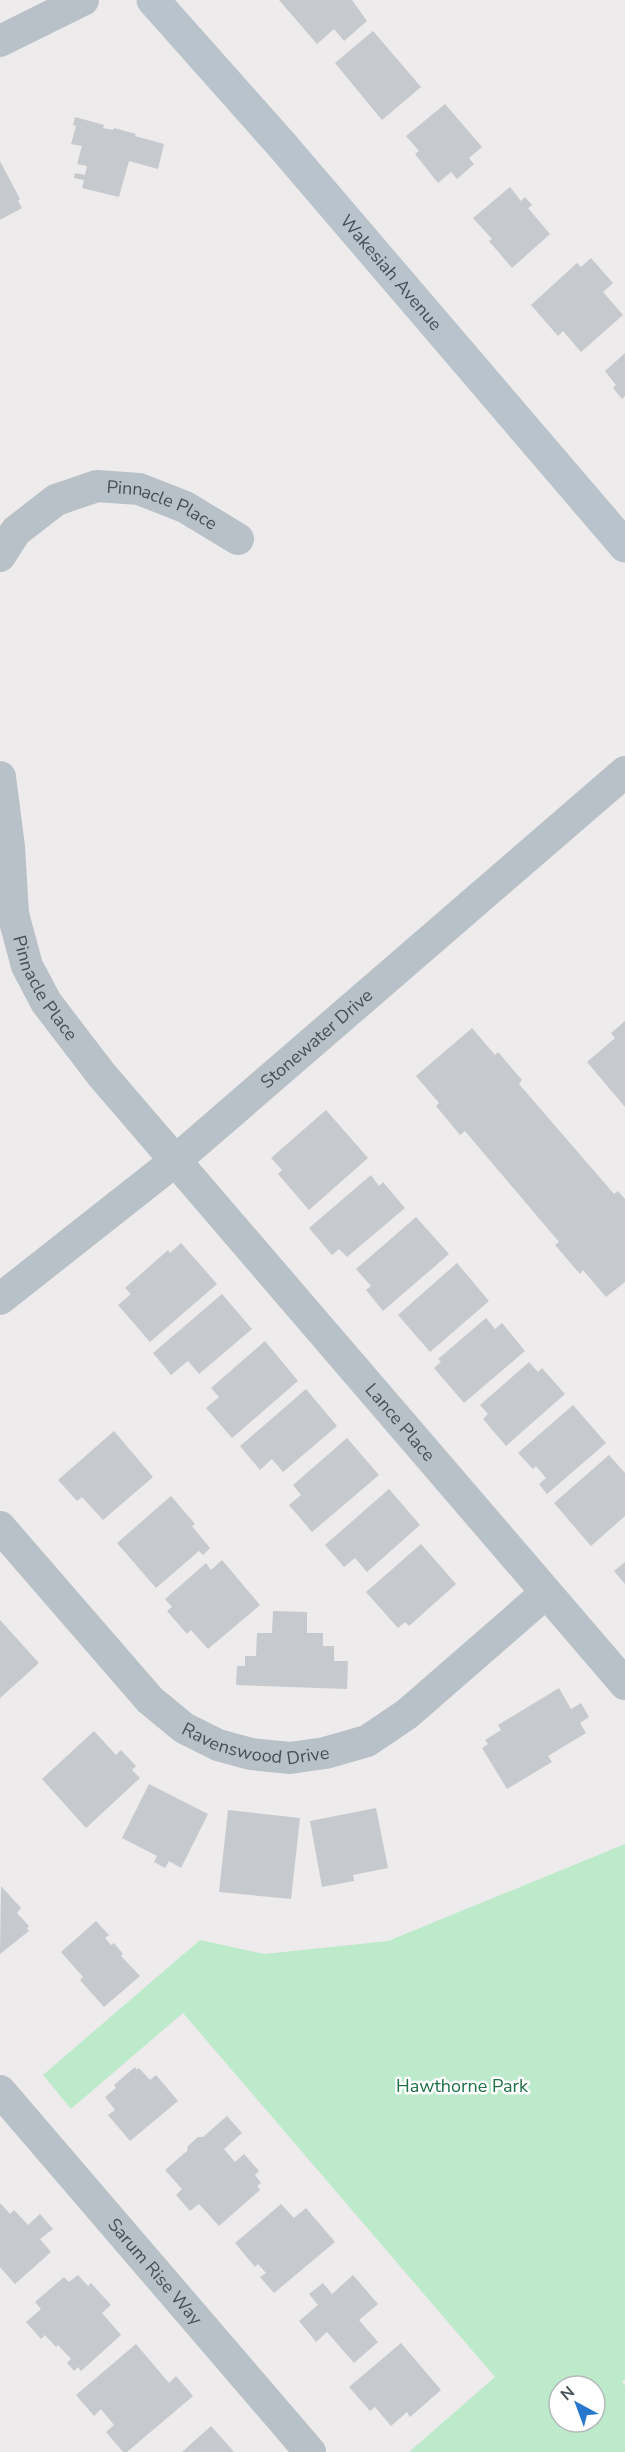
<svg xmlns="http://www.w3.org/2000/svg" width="625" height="2452" font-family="'Nunito Sans',sans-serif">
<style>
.green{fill:#bceacb;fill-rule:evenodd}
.building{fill:#c6c9ce}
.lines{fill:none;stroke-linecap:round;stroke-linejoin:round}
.minor{stroke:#b8c1c7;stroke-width:32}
.secondary{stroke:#b8c3cc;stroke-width:33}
.labels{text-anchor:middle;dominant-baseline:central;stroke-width:5;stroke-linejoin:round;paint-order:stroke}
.street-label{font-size:18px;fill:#465057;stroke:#fff}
.park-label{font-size:18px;fill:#1d7143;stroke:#fff}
</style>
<rect width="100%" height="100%" fill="#eeebec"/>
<path class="green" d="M625,1844v535l-3,3 3,3v67h-216l86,-75 -312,-364 -112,96 -28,-34 157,-135 64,14 124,-13zM559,2386h36v36h-36z"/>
<g class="building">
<path d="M279,0h73l15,21 -23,20 -10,-12 -17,15z"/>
<path d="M373,31l48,56 -39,33 -47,-57z"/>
<path d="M445,104l37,43 -13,11 5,6 -17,15 -6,-7 -13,11 -23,-29 4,-3 -13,-15z"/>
<path d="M75,117l29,8 -1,3 10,2 1,-2 22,6 -1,2 29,8 -6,25 -29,-8 -10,36 -37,-9 2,-8 -10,-2 1,-5 10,2 2,-9 -10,-2 5,-18 -11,-2 5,-18 -3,-1z"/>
<path d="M0,161l20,38 -2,2 4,7 -22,12z"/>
<path d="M510,187l11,14 4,-4 7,8 -4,3 22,26 -38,34 -23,-27 3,-2 -19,-21z"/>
<path d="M591,258l22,25 -10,9 20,23 -42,37 -18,-21 -5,5 -27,-31 46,-42 4,4z"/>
<path d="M625,353v43l-3,3 -9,-11 3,-3 -11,-14z"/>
<path d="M625,1021v86l-38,-45 28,-24 -4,-5z"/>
<path d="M472,1028l23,27 3,-3 24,28 -3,4 95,110 4,-3 7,8v83l-19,15 -23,-27 -3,4 -25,-29 4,-3 -94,-111 -5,4 -24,-29 3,-3 -23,-27z"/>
<path d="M326,1110l42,48 -59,52 -31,-36 4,-4 -11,-12z"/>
<path d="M371,1175l8,11 4,-4 22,26 -58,49 -8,-8 -7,6 -23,-27z"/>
<path d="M416,1217l33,37 -66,57 -17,-21 5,-4 -15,-17z"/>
<path d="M181,1243l36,41 -67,58 -32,-37 13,-11 -6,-6 43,-38 2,3z"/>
<path d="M457,1263l32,38 -59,51 -32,-37z"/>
<path d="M222,1294l30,35 -53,45 -11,-13 -17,14 -18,-22z"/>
<path d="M486,1318l9,11 7,-6 23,28 -61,52 -30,-35 7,-6 -3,-3z"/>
<path d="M265,1341l33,40 -66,57 -26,-30 13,-11 -8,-9z"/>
<path d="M529,1362l9,10 4,-4 23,26 -59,52 -23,-27 5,-5 -8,-9z"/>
<path d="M306,1389l31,37 -54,46 -11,-13 -12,11 -20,-24z"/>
<path d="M573,1405l33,38 -59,51 -8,-10 7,-6 -10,-12 -3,3 -15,-16z"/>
<path d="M114,1431l39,46 -50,43 -21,-23 -5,4 -19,-21z"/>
<path d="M347,1438l32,37 -67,57 -23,-27 12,-10 -8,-10z"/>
<path d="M609,1455l16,18v43l-34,30 -37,-43z"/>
<path d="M389,1489l31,36 -53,47 -12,-14 -11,9 -19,-22z"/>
<path d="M171,1496l24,28 -3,2 18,22 -7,7 -4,-4 -43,37 -39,-45z"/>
<path d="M421,1544l35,40 -47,42 -4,-4 -7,6 -32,-36z"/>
<path d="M222,1560l38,45 -52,44 -17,-19 -4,4 -20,-23 5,-4 -7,-8 41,-36 5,7z"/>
<path d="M625,1562v22l-11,-13z"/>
<path d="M273,1611l34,1v21h16v13h11v15h14l-1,28 -111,-4 1,-19h8v-10h11l1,-23h15z"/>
<path d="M0,1620l39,43 -39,35z"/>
<path d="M559,1688l12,21 10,-6 8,14 -9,6 6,10 -38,23 4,6 -45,27 -25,-41 6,-4 -3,-4 16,-10 -3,-5z"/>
<path d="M94,1731l22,24 5,-5 15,16 -4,4 8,8 -54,50 -44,-49z"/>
<path d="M149,1784l59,30 -27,54 -12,-7 -4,7 -11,-6 3,-6 -35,-18z"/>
<path d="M376,1808l12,60 -35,7 1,6 -32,6 -12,-66z"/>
<path d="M228,1810l72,8 -9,81 -72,-7z"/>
<path d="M1,1886l20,22 -4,5 12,13 -2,2 2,3 -29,23z"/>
<path d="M96,1921l13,14 -4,3 6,7 3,-2 9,11 -2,2 19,20 -36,31 -24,-27 3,-3 -22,-25z"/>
<path d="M135,2067l2,3 2,-2 11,12 6,-5 22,26 -48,40 -22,-26 7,-5 -10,-13 11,-9 -2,-3z"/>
<path d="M227,2116l15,17 -18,16 11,13 9,-8 15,17 -4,4 6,8 -4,3 3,4 -41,36 -20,-22 -9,7 -14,-16 6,-6 -17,-19 22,-19 1,-5 10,-9h5z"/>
<path d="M0,2203l10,11 4,-4 14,15 12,-11 13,15 -13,10 11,13 -36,32 -15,-17z"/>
<path d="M281,2204l13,14 12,-10 29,34 -61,51 -14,-16 6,-4 -8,-9 -3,3 -20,-24z"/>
<path d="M78,2275l10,11 3,-3 20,22 -9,8 19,22 -40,36 -3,-4 -4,4 -7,-8 4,-4 -13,-14 -2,2 -11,-12 -4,4 -15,-17 15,-13 -6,-7 29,-25 5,5z"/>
<path d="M353,2275l25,29 -19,16 19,22 -24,21 -27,-31 -11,10 -17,-21 19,-16 -9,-11 14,-11 9,11z"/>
<path d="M401,2343l40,47 -31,27 -3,-5 -16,14 -16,-19 -5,4 -21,-24z"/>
<path d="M136,2344l33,39 7,-7 17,20 -66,56h-4l-17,-20 8,-7 -13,-16 -7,7 -18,-21z"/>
<path d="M211,2426l23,26h-52z"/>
</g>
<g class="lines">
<g class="minor">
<path d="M0,41l83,-41"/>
<path id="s1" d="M0,556l16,-25 40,-31 41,-14 42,3 46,18 53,32"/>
<path id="s2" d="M0,777l9,70 4,67 14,52 19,36 55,72 524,610"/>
<path id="s3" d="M0,1299l175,-138 450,-389"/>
<path id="s4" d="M0,1527l150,173 34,28 34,17 33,9 39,4 35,-5 42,-12 40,-27 139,-121"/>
<path id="s5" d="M0,2091l310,361"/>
</g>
<path class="secondary" id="s6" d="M153,0l128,144 344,402"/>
</g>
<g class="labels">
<g class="street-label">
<text stroke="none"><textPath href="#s6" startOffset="362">Wakesiah Avenue</textPath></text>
<text stroke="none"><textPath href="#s1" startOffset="192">Pinnacle Place</textPath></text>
<text stroke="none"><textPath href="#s2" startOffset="219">Pinnacle Place</textPath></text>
<text stroke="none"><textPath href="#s3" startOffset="410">Stonewater Drive</textPath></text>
<text stroke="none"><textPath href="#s2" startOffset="782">Lance Place</textPath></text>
<text stroke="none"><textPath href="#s4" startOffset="348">Ravenswood Drive</textPath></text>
<text stroke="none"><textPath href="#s5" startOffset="238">Sarum Rise Way</textPath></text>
</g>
<g class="park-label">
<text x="462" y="2086">Hawthorne Park</text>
</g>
</g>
<g transform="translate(577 2404) rotate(319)"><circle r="28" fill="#ffffff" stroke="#b5b9bc" stroke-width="1.5"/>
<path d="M0-4.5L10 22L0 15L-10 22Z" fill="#2778cd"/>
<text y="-9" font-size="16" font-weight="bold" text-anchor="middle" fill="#465057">N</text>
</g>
</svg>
